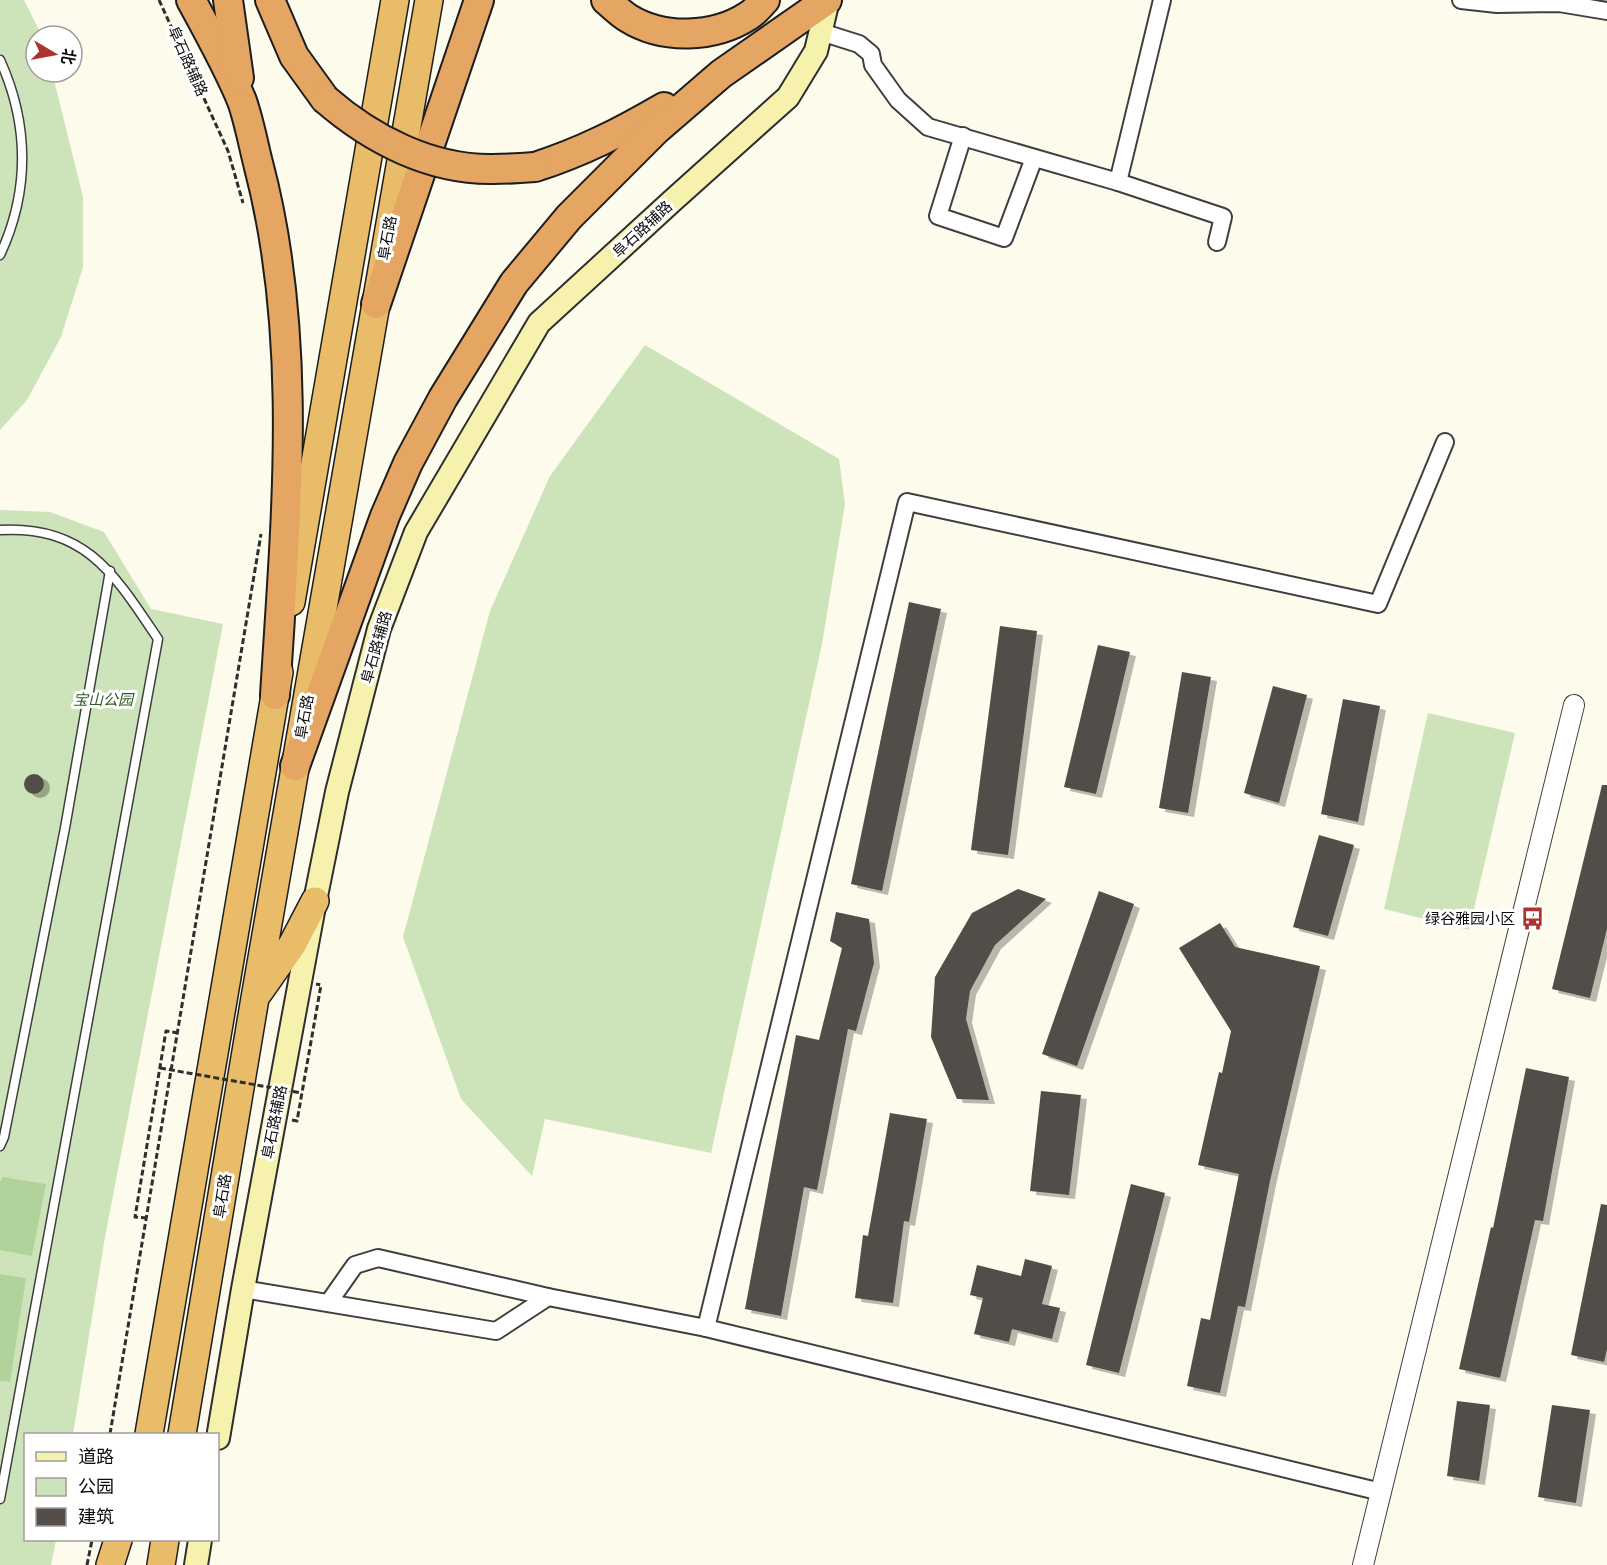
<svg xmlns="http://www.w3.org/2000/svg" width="1607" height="1565" font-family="'Libre Baskerville','Noto Sans SC',serif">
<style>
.green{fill:#cde4ba}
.forest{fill:#b1d39b}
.building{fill:#534e49;filter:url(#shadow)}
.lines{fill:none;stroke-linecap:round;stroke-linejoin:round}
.service-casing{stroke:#3f3f3f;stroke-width:11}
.minor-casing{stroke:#3f3f3f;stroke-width:20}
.tertiary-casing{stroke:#3f3f3f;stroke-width:22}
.secondary-casing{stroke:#2e2e2e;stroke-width:26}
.trunk-casing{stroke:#1d1d1d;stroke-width:30}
.motorway-casing{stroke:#1d1d1d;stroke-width:32}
.path{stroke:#2e2e2e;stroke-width:3;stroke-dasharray:6 3;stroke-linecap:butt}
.service{stroke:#fff;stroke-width:8}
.minor{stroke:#fff;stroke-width:16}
.tertiary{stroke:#fff;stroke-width:20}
.secondary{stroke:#f6f2ae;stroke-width:22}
.trunk{stroke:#e8bc69;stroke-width:27}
.motorway{stroke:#e5a563;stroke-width:28}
.motorway-bridge-casing{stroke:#1d1d1d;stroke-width:32;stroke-linecap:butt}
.path-bridge{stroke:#2e2e2e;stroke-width:3;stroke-dasharray:6 3;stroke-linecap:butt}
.motorway-bridge{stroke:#e5a563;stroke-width:28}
.labels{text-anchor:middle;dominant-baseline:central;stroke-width:6;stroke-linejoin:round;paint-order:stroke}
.street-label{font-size:15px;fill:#0c0c0c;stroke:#fff}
.park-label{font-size:15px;font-style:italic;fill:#2c5c23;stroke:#fff}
.poi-label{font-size:15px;fill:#0c0c0c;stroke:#fff;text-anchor:end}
</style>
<defs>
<filter id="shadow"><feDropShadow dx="6" dy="4" stdDeviation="0" flood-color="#0004"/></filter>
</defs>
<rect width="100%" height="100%" fill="#fdfbec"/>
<g class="green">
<path d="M0,0h24l18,36h-6v36h16l31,125v70l-22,70 -34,63 -27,30z"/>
<path d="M645,345l194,114 6,45 -23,140 -111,509 -166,-34 -13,57 -71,-77 -58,-162 87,-326 60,-135z"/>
<path d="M0,510l50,2 54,20 47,77 72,15 -118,613 -32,197h-47v106h30l-5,25h-51z"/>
<path d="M1428,713l87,20 -46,197 -85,-21z"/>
</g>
<g class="forest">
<path d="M3,1177l43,7 -14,72 -32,-6v-68z"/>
<path d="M0,1274l26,4 -16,104 -10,-1z"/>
</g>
<g class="building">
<path d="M909,602l32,7 -59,282 -31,-7z"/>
<path d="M1000,626l37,5 -29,224 -37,-5z"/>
<path d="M1098,645l32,7 -34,142 -32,-7z"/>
<path d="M1182,672l29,5 -23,136 -29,-5z"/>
<path d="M1273,686l34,9 -28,108 -35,-10z"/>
<path d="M1343,699l37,7 -22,116 -37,-8z"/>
<circle cx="34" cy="784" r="10"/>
<path d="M1602,785h5v144l-17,69 -38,-9z"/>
<path d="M1319,835l35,10 -26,91 -35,-9z"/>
<path d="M1018,889l28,10 -51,46 -25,46 -4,28 23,81 -32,-1 -26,-62 4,-60 37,-64z"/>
<path d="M1099,891l35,13 -57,162 -35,-12z"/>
<path d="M836,912l33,7 5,44 -18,68 -8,-2 -31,161 -13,-3 -23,129 -36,-7 51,-274 23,5 23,-92 -12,-7z"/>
<path d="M1220,923l15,24 85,19 -50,215 -25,126 -7,-1 -18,87 -33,-7 14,-68 9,2 29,-146 -41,-9 21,-93 3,1 9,-42 -52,-83z"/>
<path d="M1526,1068l43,9 -26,144 -8,-1 -35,158 -41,-9 32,-142 2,1z"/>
<path d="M1041,1091l40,4 -12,100 -39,-4z"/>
<path d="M890,1113l37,6 -18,103 -5,-1 -11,82 -38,-5 8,-63 5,1z"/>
<path d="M1131,1184l34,9 -46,180 -33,-8z"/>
<path d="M1601,1204l6,1v144l-3,13 -33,-7z"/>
<path d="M1025,1259l27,7 -10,38 18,4 -8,31 -40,-10 -3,13 -35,-8 9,-36 -13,-3 7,-30 44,11z"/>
<path d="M1457,1401l33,4 -11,76 -32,-5z"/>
<path d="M1552,1405l38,5 -14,93 -38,-6z"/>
</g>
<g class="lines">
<defs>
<g id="service">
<path d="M0,60c29,64 30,131 0,195"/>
<path d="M0,530c86,-5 115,45 158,109l-158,860"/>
<path d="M0,1146l4,-9 61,-309 45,-257"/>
</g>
<g id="minor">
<path d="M1461,0l36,4 62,-1 48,8"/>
<path d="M821,32l38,12 12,10 2,11 25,35 30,27 190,55 44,-182"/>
<path d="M963,136l-25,80 66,22 30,-80"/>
<path d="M1118,182l105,35 -6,25"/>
<path d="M243,1289l253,42 52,-34"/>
<path d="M329,1302l26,-37 23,-7 170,39 158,31 675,164"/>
<path d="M706,1328l201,-826 471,102 67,-162"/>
</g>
<path id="tertiary" d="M1363,1565l211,-860"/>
<g id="secondary">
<path d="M218,1438l25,-149 72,-388 22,-109 42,-163 37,-97 123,-209 132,-121 117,-105 28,-46 12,-51"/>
<path d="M196,1565l4,-25"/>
</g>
<g id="trunk">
<path d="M291,602l104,-602"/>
<path d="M259,992l33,-47 23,-44"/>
<path d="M149,1434l130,-762"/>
<path d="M182,1434l73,-436 174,-998"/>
<path d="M110,1565l8,-25"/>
<path d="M161,1565l4,-25"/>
</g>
<g id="motorway">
<path d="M191,0c17,31 38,69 51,101 7,20 11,42 16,62 46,173 28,355 17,532"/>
<path d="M228,0l11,78"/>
<path d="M270,0l24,56 31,43"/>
<path d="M606,0c7,6 14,13 22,18 35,22 86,20 120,-2 7,-4 12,-11 17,-16"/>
<path d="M535,167c47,-15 86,-35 129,-60"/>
<path d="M376,304l103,-304"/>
<path d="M295,766l90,-250 23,-53 35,-65 71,-115 55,-66 86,-86 66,-57 106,-74"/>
</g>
</defs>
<use href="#service" class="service-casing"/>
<use href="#minor" class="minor-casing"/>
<use href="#tertiary" class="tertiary-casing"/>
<use href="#secondary" class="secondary-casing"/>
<use href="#trunk" class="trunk-casing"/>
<use href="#motorway" class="motorway-casing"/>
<g class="path">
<path d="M159,0l69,151 15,52"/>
<path d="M292,1120l5,1 24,-136 -5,-1"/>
<path d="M147,1218l-12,-1 31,-186 12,2"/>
<path d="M110,1434l151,-900"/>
<path d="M87,1565l5,-25"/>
</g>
<use href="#service" class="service"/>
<use href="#minor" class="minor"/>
<use href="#tertiary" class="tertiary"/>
<use href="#secondary" class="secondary"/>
<use href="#trunk" class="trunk"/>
<use href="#motorway" class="motorway"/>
<defs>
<path id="motorway-bridge" d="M325,99c46,40 105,71 168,70 14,0 28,-1 42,-2"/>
</defs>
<use href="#motorway-bridge" class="motorway-bridge-casing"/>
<path class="path-bridge" d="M160,1068l142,25"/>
<use href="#motorway-bridge" class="motorway-bridge"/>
</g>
<defs>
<symbol id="bus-bare" viewBox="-9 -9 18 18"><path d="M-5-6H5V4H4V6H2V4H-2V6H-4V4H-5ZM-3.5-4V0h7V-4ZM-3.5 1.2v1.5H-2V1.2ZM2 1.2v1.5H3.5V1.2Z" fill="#ad3333" stroke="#fff" stroke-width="2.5" paint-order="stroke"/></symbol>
</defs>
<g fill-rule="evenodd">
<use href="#bus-bare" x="1516" y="902" width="33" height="33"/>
</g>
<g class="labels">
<g class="street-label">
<text transform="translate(188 61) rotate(66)">阜石路辅路</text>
<text transform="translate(642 229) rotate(-43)">阜石路辅路</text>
<text transform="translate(387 238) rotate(-80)">阜石路</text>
<text transform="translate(376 647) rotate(-74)">阜石路辅路</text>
<text transform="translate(304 717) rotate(-80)">阜石路</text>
<text transform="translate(274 1122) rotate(-79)">阜石路辅路</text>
<text transform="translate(222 1196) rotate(-81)">阜石路</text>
</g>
<g class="park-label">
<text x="103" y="699">宝山公园</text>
</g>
<g class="poi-label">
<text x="1515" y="918">绿谷雅园小区</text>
</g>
</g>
<rect x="24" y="1433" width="195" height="108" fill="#ffffff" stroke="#9e9e9e" stroke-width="1.5"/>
<rect x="36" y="1452" width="30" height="9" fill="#f6f2ae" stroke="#9e9e9e" stroke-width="1.5"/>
<text x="78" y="1463" font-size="18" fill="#0c0c0c">道路</text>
<rect x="36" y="1478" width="30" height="18" fill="#cde4ba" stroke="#9e9e9e" stroke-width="1.5"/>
<text x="78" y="1493" font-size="18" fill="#0c0c0c">公园</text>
<rect x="36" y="1508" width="30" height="18" fill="#534e49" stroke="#9e9e9e" stroke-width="1.5"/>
<text x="78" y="1523" font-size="18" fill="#0c0c0c">建筑</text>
<g transform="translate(54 54) rotate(100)"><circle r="28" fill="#ffffff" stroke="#9e9e9e" stroke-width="1.5"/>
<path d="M0-4.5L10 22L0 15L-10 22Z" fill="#ad3333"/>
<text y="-9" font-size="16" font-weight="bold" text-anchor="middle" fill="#0c0c0c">北</text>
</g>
</svg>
